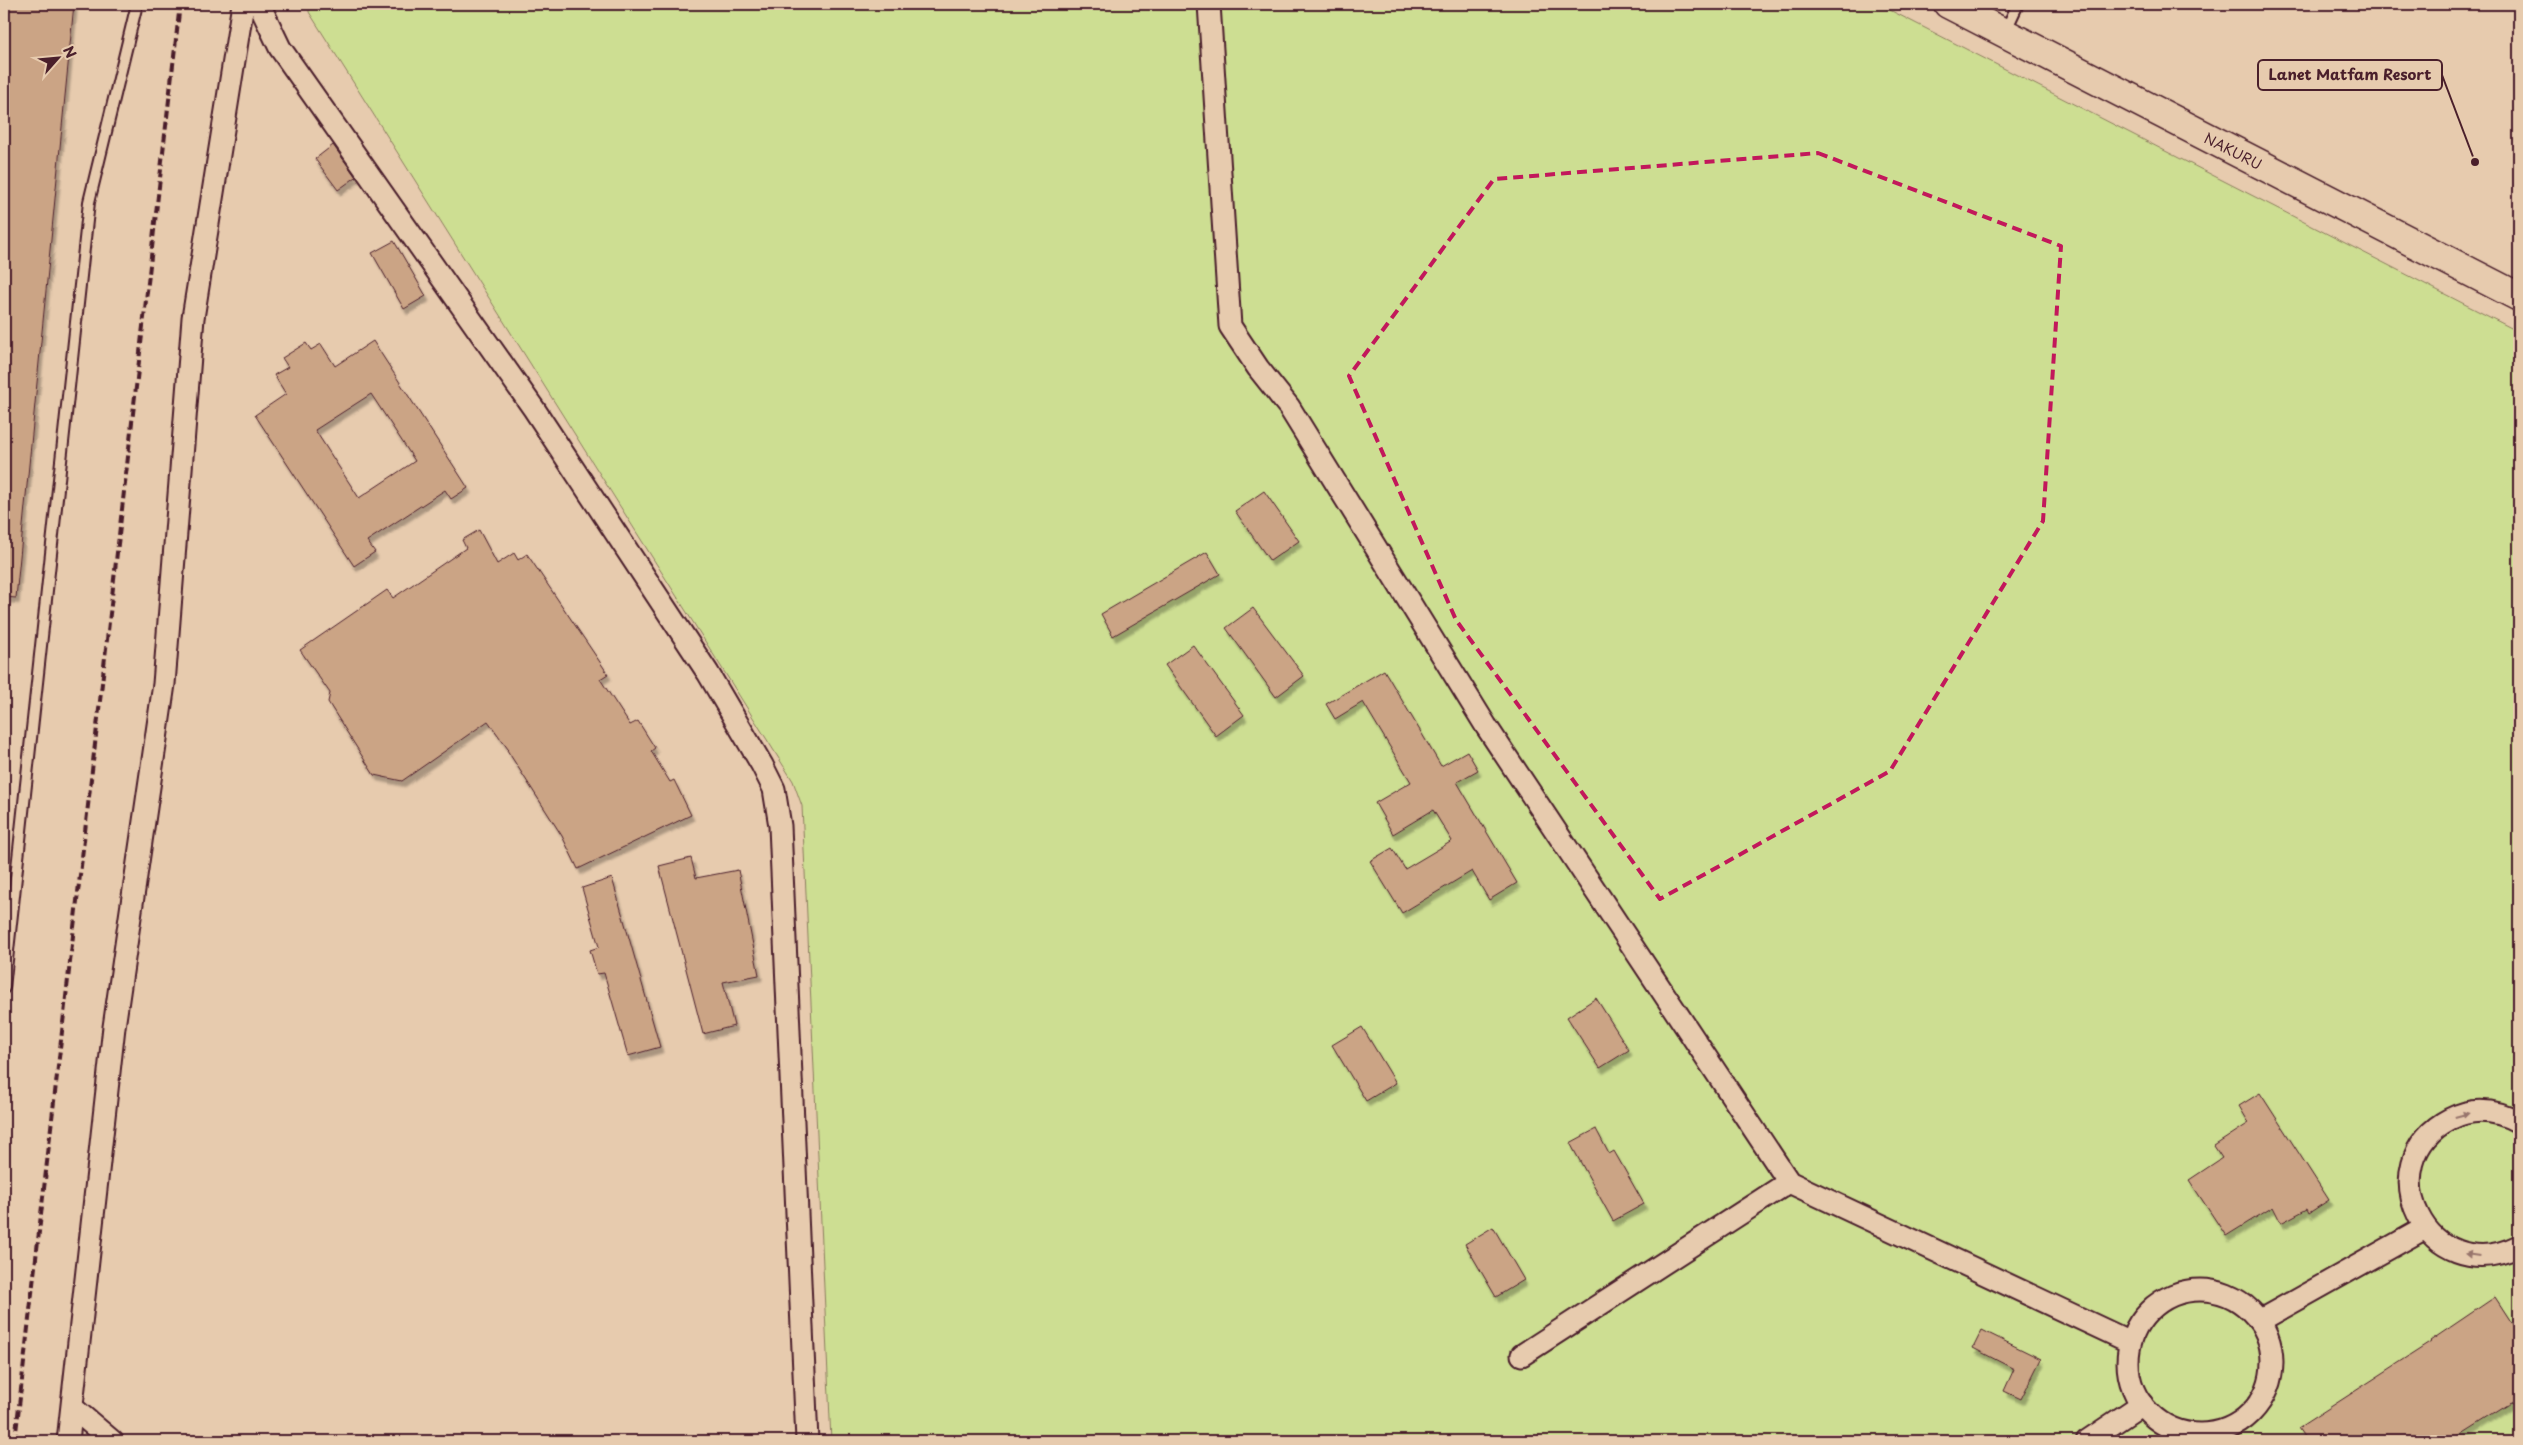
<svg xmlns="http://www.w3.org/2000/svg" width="2523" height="1445" font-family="'Playpen Sans',sans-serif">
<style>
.green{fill:#cdde92;stroke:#8c7e5e}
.building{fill:#cba485;stroke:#4a1f2b;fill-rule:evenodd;filter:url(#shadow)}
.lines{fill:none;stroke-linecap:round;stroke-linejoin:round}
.lane-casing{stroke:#4a1f2b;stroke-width:14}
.street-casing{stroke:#4a1f2b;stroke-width:25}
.secondary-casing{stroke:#4a1f2b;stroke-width:31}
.lane{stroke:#e7cbae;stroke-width:10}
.street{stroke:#e7cbae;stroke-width:21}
.secondary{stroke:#e7cbae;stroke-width:28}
.rail{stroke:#4a1f2b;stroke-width:4;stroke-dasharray:8 4;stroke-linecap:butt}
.oneway{fill:#98756c}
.marked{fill:none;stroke:#c2185b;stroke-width:4;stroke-dasharray:10 6;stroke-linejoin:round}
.labels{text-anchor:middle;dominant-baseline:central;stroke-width:4;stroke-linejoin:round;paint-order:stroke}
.street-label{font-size:14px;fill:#4a1f2b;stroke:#e7cbae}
.leader{fill:none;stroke:#4a1f2b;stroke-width:2}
.callout-dot{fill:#4a1f2b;stroke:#e7cbae;stroke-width:2}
.callout{fill:#e7cbae;stroke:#4a1f2b;stroke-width:2}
.callout-label{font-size:15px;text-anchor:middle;font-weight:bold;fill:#4a1f2b}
</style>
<defs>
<filter id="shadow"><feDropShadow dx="3" dy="5.5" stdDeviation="1" flood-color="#0004"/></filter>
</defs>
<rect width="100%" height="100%" fill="#e7cbae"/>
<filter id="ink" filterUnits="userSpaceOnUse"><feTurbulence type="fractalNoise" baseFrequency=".02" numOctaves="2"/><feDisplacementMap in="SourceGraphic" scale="10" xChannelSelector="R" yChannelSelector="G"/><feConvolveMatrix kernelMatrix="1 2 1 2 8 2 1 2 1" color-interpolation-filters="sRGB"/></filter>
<g filter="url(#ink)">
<path class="green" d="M309,4h1569l641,328v1109h-1688l-29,-635 -9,-25 -484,-769z"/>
<g class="building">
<path d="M4,4h70l-58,594 -12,-1z"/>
<path d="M333,145l23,32 -18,13 -23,-31z"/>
<path d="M394,241l32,55 -22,13 -32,-56z"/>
<path d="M373,341l95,147 -17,11 -6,-9 -78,51 8,11 -21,14 -99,-151 31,-21 -12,-19 14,-8 -6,-9 24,-15 5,7 10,-6 14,22zM371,394l44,67 -56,37 -44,-68z"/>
<path d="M1264,491l35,50 -29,20 -35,-50z"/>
<path d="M479,530l18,34 17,-11 4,7 9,-6 81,120 -8,5 30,46 8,-4 17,27 -4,3 19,31 4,-2 17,35 -113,54 -16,-33 -55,-86 1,-1 -20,-28 -86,60 -28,-6 -46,-73 2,-9 -30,-43 87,-60 6,8 73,-50 -4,-8z"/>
<path d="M1207,552l13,22 -107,62 -12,-22z"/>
<path d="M1253,608l51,68 -28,21 -50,-69z"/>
<path d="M1193,645l51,70 -28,21 -51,-71z"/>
<path d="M1384,670l57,96 26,-15 11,19 -21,12 60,101 -28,17 -17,-29 -70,42 -32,-52 22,-13 13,21 47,-28 -19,-31 -40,24 -18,-31 36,-21 -48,-80 -28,17 -9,-15z"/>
<path d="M691,858l5,20 42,-8 21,105 -36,7 11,44 -31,8 -44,-168z"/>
<path d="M612,878l48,169 -32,9 -24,-83 -7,1 -7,-24 9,-3 -17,-59z"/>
<path d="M1596,998l33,52 -29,18 -33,-51z"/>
<path d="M1362,1027l34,56 -30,18 -34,-56z"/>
<path d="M2260,1093l69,107 -20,13 -2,-4 -26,14 -8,-16 -47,29 -37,-56 33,-22 -8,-12 35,-23 -10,-17z"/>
<path d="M1596,1129l13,25 5,-3 30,53 -31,17 -43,-78z"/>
<path d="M1493,1227l31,53 -28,17 -31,-53z"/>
<path d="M2495,1297l24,37v64l-68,43h-144l-9,-13 133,-86 -1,-1z"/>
<path d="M1982,1330l59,29 -20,40 -17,-8 10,-22 -41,-21z"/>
</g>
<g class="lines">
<defs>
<g id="lane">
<path d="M2005,32l13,-28"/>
<path d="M4,988l85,-786 48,-198"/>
</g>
<g id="street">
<path d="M259,4l21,44 254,361 174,264 54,92 12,24 6,37 27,615"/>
<path d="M1209,4l21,322 28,42 31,39 197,319 303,456 341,160"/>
<path d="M2519,1122c-22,-12 -46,-15 -69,-3 -83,43 -24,172 69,127"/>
<circle cx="2200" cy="1362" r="72"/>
<path d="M2259,1321l166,-93"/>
<path d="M1522,1355l267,-173"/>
<path d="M73,1408l39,33"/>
<path d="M68,1441l46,-414 50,-343 29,-366 50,-314"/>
<path d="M2087,1441l55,-37"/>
</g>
<path id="secondary" d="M1948,4l571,293"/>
</defs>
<use href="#lane" class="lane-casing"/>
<use href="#street" class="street-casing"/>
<use href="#secondary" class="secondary-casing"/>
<use href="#lane" class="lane"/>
<use href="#street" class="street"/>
<use href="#secondary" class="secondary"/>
<path class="rail" d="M15,1441l165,-1437"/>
</g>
<defs><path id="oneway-solid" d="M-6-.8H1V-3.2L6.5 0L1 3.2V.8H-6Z" transform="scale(1.25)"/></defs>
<g class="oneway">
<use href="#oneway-solid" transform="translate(2462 1115) rotate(-15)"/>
<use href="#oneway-solid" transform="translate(2473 1255) rotate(-172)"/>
</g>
</g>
<path class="marked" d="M1818,153l243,93 -18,275 -153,250 -230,128 -204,-279 -107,-244 145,-197z"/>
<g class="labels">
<g class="street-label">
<text transform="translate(2233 151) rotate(27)">NAKURU</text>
</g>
</g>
<path class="leader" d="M2475 162L2442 75"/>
<circle class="callout-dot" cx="2475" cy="162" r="5"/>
<rect class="callout" x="2258" y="60" width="184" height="30" rx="5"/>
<g class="callout-label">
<text x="2350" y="80">Lanet Matfam Resort</text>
</g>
<rect width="2523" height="1445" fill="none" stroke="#e7cbae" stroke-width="20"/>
<rect x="10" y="10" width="2503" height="1425" fill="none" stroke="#4a1f2b" stroke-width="2" filter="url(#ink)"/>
<g transform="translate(58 58) rotate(63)" stroke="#e7cbae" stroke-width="4" paint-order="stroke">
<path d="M0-4L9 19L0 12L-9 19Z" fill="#4a1f2b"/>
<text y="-8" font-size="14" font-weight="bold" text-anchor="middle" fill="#4a1f2b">N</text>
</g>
</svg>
